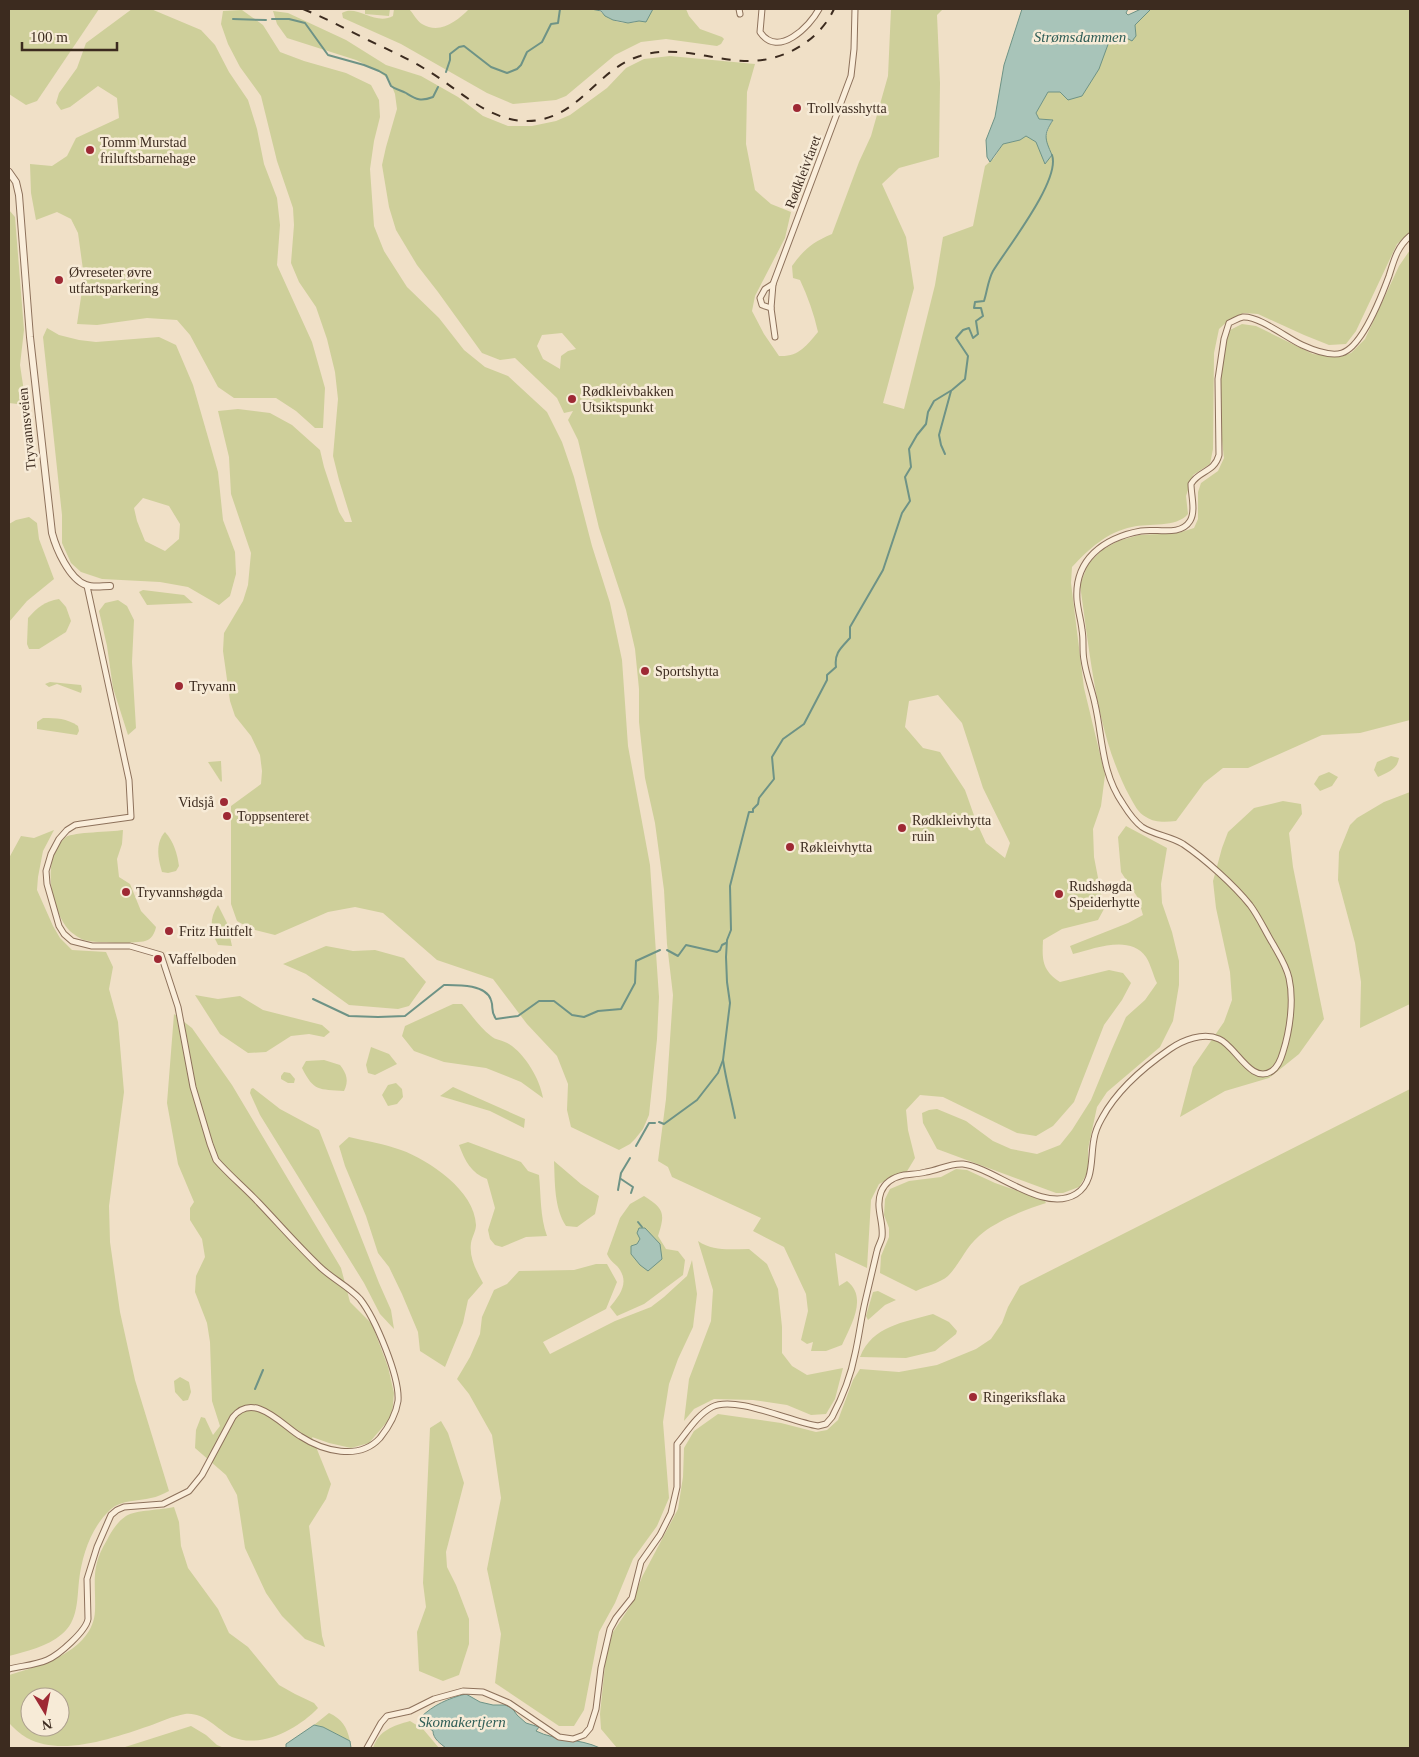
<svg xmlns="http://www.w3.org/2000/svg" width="1419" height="1757" font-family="Georgia,serif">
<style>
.green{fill:#cecf9a;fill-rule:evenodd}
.water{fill:#a8c4b9;stroke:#6e9386}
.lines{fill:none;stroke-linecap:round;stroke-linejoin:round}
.stream{stroke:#6e9386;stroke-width:2}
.minor-casing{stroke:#8d715b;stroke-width:7}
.tertiary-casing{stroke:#8d715b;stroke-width:8}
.minor{stroke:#faeedb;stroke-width:5}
.tertiary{stroke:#faeedb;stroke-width:6}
.rail{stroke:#3c2b1f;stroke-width:2;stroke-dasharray:9 9;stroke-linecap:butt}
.poi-dot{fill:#9e2934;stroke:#f7ebd7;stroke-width:2}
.labels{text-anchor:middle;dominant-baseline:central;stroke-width:5;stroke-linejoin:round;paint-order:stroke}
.poi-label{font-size:14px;fill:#3c2b1f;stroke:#f7ebd7;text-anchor:start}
.street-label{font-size:14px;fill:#3c2b1f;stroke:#f7ebd7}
.water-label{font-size:15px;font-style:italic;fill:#2e5d56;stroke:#f7ebd7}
</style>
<rect width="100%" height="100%" fill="#f0e0c7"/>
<g class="green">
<path d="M9,9h90l-62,92 -11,4 -17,-11z"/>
<path d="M132,9h19l50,21 14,15 14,27 19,28 9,29 7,35 13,34 3,27 -3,40 35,77 13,46 -2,40h-8l-19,-17 -20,-13h-42l-16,-11 -28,-52 -13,-15 -30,-2 -50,7 -20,-1 7,-47 -6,-44 -7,-14 -14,-7 -21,8 -5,-27 -1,-29 22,2 15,-10 9,-18 43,-20 -2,-20 -19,-12 -28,21 -9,3 -5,-7 3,-10 18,-25 9,-25z"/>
<path d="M365,9h25l-1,7 -24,-2z"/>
<path d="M394,9h15c4,4 8,12 13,15 18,11 35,-3 47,-15h122c9,1 12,5 20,10 15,8 33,4 42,-10h33l3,7 11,13 22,8 2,2 -3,5 -4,2 -51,-7 -25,3 -26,13 -49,41 -10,4 -43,4 -26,-11 -86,-49 -58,-26 -1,-5c15,-9 33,13 51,3z"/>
<path d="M891,9h52l-6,6 3,68 -1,74 -40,11 -17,16 24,53 8,51 -31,115 21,6 31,-124 8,-48 30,-11 12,-60 9,-8 9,-14 17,-4 6,-4 10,6 9,21c0,-16 -1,-29 8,-43l-14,-1 -3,-6 12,-21h12l45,-42 5,-11 11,-4 15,1 -1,-11 16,-16h259v224l-13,11 -41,87 -10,13 -17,1 -25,-10 -46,-21 -14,-1 -14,6 -11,10 -5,24 -1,96 -3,15 -17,11 -7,21 2,18c-12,14 -39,9 -56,13 -25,5 -43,22 -60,40l-1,16 13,105 21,87 -4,31 -8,23 1,28 10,52 -6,11 -36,9 -19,11c-1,20 -1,30 17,42l49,-12 14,3 8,10 -9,17 -18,25 -30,77 -21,24 -17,10 -19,-3 -74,-36 -23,-2 -14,15 2,20 7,28 -9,15 -13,4 -14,7 -8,16 -4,68 -32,-15 4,33 8,-5c21,16 4,44 -5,64l-16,6h-15l2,-9 -6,2 -6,-4 7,-29 -2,-17 -22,-47 -31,-16 8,-13 -89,-41 -4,-10 -10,-6 8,-62 7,-104 -6,-51 -3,-54 -9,-67 -10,-45 -6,-56v-33l-4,-40 -9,-39 -27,-82 -21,-88 -10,-20 5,-9 -9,2 -7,-15 -42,-40 -15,2 -18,-7 -44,-61 -21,-27 -21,-35 -7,-23 -7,-42 4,-18 11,-38 -2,-15 -6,-15 -13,-9 -20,-10 -69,-22 -10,-14 -4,-13 15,2 58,27 40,25 35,11 37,21 25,19 25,10h24l24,-5 14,-6 37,-27 19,-20 18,-9 26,-3 85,8 -8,28 -1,52 9,46 16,14 20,8 -6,26 -30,58 -3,15 12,23 15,22c20,1 27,-10 39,-24 -4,-18 -10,-35 -18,-52l-7,-2 -1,-12c12,-17 21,-24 40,-32l27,-72 12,-26 17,-60zM562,333l14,16 -8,2 -7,5 -1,13 -17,-10 -6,-13 5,-11zM938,695l24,28 21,65 27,55 -5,15 -19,-15 -10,-22 -11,-31 -25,-38 -17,-4 -18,-21 4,-26z"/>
<path d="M242,10l21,15 17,27 24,9 42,12 25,12 8,15 1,17 -6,24 -4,28 4,57 10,25 23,36 32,31 25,32 21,17 23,9 39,36 15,30 12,35 18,69 18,57 12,57 6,86 22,119 9,132 -2,42 -8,76 -6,14 -8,10 -5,5 -11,6 -48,-23 -4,-17 1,-26 -11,-28 -30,-32 -34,-45 -56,-19 -54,-47 -28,-6 -27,5 -53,23 -24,-6 -14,-8 -6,-17v-98l30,-22 1,-13 -2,-16 -9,-19 -16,-20 -5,-15 -7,-50 1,-18 19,-32 5,-16 3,-32 -20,-59 -2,-37 -11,-46 20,-2 32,4 22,12 28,25 4,17 15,45 6,10h7l-13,-42 -6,-24 5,-57 -3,-27 -8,-33 -11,-32 -17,-25 -8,-19 3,-38 -1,-17 -16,-47 -16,-65 -21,-29 -12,-23 -7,-20 2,-13z"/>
<path d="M9,210l6,7 9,113 -4,35 6,40 -17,-2v-124l1,-1z"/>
<path d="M1410,250v470l-50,13 -38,2 -74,33h-25l-19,15 -28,38c-10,1 -21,2 -30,-4 -8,-4 -12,-13 -16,-20 -33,-60 -40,-144 -50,-212l8,-21 14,-14 16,-9 21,-6 39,-2 16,-5 4,-9v-27l3,-9 17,-12 6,-13 -6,-52 6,-62 6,-14 12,-6 14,2 57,28 26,3 12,-4 14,-14 34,-73z"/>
<path d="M47,328l12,7 20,5 17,2 63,-5 17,8 17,40 25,87 5,48 12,32 1,22 -6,22 -11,9 -31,-18 -28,-5 -58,-3 -21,-7 -10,-9 -9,-20v-28l-19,-178zM143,498l26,8 11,18 -1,15 -14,12 -20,-10 -8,-20 -3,-13z"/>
<path d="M29,517l8,6 2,16 15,40 -27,22 -18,21v-98l7,-4z"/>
<path d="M143,590l41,5 9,8 -46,2 -8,-13z"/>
<path d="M59,599l7,8 5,14 -5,11 -27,17h-10l-2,-5 1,-26c9,-10 17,-17 31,-19z"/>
<path d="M118,600l9,6 7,14 -2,42 4,66 -8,7 -15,-47 -6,-42 -8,-35 6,-8z"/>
<path d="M50,682l31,3 1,4 -1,4 -24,-9 -8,3 -4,-3z"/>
<path d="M43,718c14,0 23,0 35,8l1,5 -2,4 -40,-6v-7z"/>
<path d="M1391,756l8,2c-2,12 -11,14 -21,19l-4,-7 3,-8z"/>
<path d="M221,761l1,20 -1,1 -13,-20z"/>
<path d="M1329,772l9,5 -6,9 -12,5 -6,-7 5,-8z"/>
<path d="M1410,792v212l-50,24 1,-46 -6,-39 -17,-63 1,-28 11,-27 7,-7 27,-16z"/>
<path d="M1283,801l18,3 1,10 -13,19 4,34 31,152 -25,35 -30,24 -44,13 -45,26 13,-50 31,-45 8,-22 -2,-28 -14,-64 -3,-27 9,-33 6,-16 26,-24z"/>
<path d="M1126,826l41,22 -6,36 1,19 10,29 7,29v24l-6,36 -13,26 -53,45 -10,15 -9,42v23l-9,15 -16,6h-7l-119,-44 -14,-26 -1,-10 7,-3 8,-1 29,12 27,20 18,8 26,5 23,-9 12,-15 19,-30 21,-51 14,-32 19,-17 12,-17c-4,-8 -6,-18 -11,-26 -16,-23 -52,-8 -73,-3l-3,-8 58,-23 15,-8 -5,-17 -17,-26 -3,-35z"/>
<path d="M54,830l-11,21 -5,26 -1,13 16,36 7,12 12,12 34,2 7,15 -4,22 9,33 6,70 -15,114 1,36 10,70 15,68 34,111c-6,3 -12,6 -18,7 -12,3 -30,2 -40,11 -20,18 -29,46 -32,72 -2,19 -1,40 -17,53 -15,13 -35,17 -53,22v-798l12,-22 13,2z"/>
<path d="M123,830l-1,14 -5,15 2,18 11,7 11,27 15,16c-1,6 -5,13 -11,14 -10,3 -51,2 -61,-1 -4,-1 -10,-6 -13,-8 -20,-19 -31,-76 -5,-95 8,-5 45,-5 57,-7z"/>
<path d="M165,832c9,10 12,21 14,34l-3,5 -8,2 -6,-1c-4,-13 -7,-29 3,-40z"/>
<path d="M218,905l9,18 5,23 -14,-1c-8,-15 -9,-26 0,-40z"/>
<path d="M326,946l27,5 22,-1 29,8 22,24 -17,24 -11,3 -49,-4 -43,-31 -23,-10z"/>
<path d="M195,995l23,4 22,-3 23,14 59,15 8,7 -6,5 -15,-3 -18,2 -25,16 -18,1 -28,-19z"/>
<path d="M453,1004h9c9,10 18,24 29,32 4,4 12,4 18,8 16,10 31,35 34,54l-22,-16 -35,-14 -42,-6 -30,-11 -12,-15 3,-10z"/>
<path d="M174,1014l18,14 40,57 109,183 9,34 22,22 16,43 6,26 -2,23 -23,27 -18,5 -22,-5 -17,-6 19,47 -5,15 -17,27 13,110 3,11 -20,-8 -23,-23 -16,-23 -21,-45 -8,-53 -11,-20 -31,-27 1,-18 5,-13 4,1 8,17 7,-9 -8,-25 -2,-59 -3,-19 -12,-31 1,-16 9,-19 -3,-18 -12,-19v-12l4,-6 -16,-38 -11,-61z"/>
<path d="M371,1047l18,7 8,10 -22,11 -7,-2 -2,-8z"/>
<path d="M324,1060l16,5c7,9 9,16 4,26 -25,-2 -30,1 -42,-23l4,-7z"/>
<path d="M284,1072l6,1 5,6 -1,4h-6l-7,-4v-3z"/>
<path d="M396,1083l6,6 1,8 -6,7 -9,2 -6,-11 6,-10z"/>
<path d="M453,1087l72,32 -1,9 -34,-17 -50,-15z"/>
<path d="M253,1088l27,21 39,21 60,153 12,27 3,19 -14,-15 -16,-31 -104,-168 -10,-22 1,-4z"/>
<path d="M1410,1089v659h-793l-16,-19 -1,-15 6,-59 7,-23 18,-27 11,-28 36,-68 5,-32 1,-29 10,-17 24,-17 63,9 35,9 11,-2 11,-10 15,-40 7,-11 39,3 38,-7 39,-16 15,-10 11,-16 6,-16 12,-21z"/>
<path d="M349,1137c17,4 36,7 52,13 28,10 74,41 75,75 0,6 -4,12 -5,18 -2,14 5,27 12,40l-15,17 -5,23 -18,44 -25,-16 -2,-19 -16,-38 -13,-27 -11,-14 -12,-37 -21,-50 -6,-20z"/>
<path d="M468,1142l53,20 7,9 11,4c2,20 1,42 8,61l-21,1 -24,10 -7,-2 -5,-6 -2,-9 7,-22 -8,-29c-16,-6 -22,-18 -28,-34z"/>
<path d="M554,1161l27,23 18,12 -4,18 -18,13 -11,-1c-12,-18 -11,-44 -12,-65z"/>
<path d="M956,1169l11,1 28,13 49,17 2,3c-20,6 -52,19 -67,33 -14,12 -19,28 -31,40 -8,7 -22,10 -32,15l-36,-18 1,-17 8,-19v-9l-5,-13 1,-16 5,-10 19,-8 32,-4z"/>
<path d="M644,1196c21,13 21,18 14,40l8,13 12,2 7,9 -2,15 -39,29 -27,12 -7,-9c9,-11 19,-23 10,-37 -3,-6 -9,-7 -13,-16l13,-36 10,-14zM640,1239v26l-9,-19 6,-2z"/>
<path d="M698,1241c16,11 33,8 51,8l18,15 11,25 4,38v26l10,13 15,9 36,-7 -8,31 -9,15 -15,1 -24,-10 -34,-5 -39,-1 -20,10 -10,12 5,-42 22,-58 2,-31z"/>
<path d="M692,1260l5,34 -4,33 -15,32 -9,25 -6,38 6,76 -12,28 -24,33 -18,44 -16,29 -15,78 -10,16h-15l-64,-43 6,-49 -14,-65 14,-71 -9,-63 -23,-41 -12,-15 13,-22 10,-23 2,-17 12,-27 13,-6 12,-13 55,-1 22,-6h11l10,18 -11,27 -63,33 7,12 65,-33 36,-14 13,-10 23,-21z"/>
<path d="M878,1291l18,9 -11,5 -17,15 -2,-4 7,-24z"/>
<path d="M933,1314l16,8 8,9 -1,3 -21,17 -29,7 -46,-1c13,-32 43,-34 73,-43z"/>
<path d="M180,1377l9,5 2,10 -3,8 -5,1 -8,-9 -1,-11z"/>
<path d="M441,1421l7,12 16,50 -18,69 1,15 9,18 13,34v25l-10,31 -16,6 -24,-10 -2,-39 9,-25 -3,-24 7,-155z"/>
<path d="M174,1507l5,15 2,24 7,22 30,41 11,24 19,14 31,38 16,9 19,9 4,5c-20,21 -57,41 -86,29 -16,-8 -27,-25 -47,-23 -12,2 -25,8 -36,12 -36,12 -87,31 -122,12 -7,-4 -13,-10 -18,-15v-48c31,-9 84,-24 86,-64 1,-30 -5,-43 12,-71 4,-8 10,-18 19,-24 9,-6 36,-6 48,-9zM30,1697h30v30h-30z"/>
<path d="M329,1713c13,6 18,14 21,28l-27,-14 -9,-2z"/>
<path d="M410,1721l13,8 16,19h-66c6,-18 20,-22 37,-27z"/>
<path d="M191,1726l15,9 11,10 7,3h-102z"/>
</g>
<g class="water">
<path d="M591,9h62l-7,13 -7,-1 -11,2 -15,-3 -8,-4 -4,-5z"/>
<path d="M1022,9h106l-2,4 2,2 13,-6h10l-16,16 1,11 -4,5 -11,-6 -11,4 -11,30 -17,27 -14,4 -8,-8h-12l-12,21 3,6 14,1c-10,15 -8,19 -1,35l-7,9 -9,-22 -10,-6 -6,4 -17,4 -13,18 -3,-5 -1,-17 9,-23 9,-52z"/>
<path d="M639,1228h6l15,16 2,15 -14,12 -8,-6 -9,-11v-8l6,-2 3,-5 -3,-6z"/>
<path d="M466,1694l14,8 13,3h12l7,3 5,7 9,8 13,4 -3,4c20,10 43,7 64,17h-154c-5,-4 -13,-9 -13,-17l-8,-6 -5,-7c13,-13 29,-20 46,-24z"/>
<path d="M314,1725l9,2 27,14 1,7h-65v-4z"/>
</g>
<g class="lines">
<g class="stream">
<path d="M233,19l33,1"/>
<path d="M272,19h17l16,4 23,32 36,10 15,6 7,4 5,11c5,4 10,4 15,7 10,6 14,9 27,4l5,-10"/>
<path d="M446,72l4,-12v-6l9,-7 5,-1 27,21 16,6 10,-4 4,-4 6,-13 15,-10 9,-18 7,-1 2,-14"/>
<path d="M945,454l-4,-9 -2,-10 12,-44"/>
<path d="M667,950l11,6 8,-11 31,7 3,-2 2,-5 4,-2"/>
<path d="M313,999l36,17 29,1 27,-1 39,-31c13,0 42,-1 47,15 3,8 -1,11 5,19l22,-3 21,-15h15l18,14 12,2 14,-6 23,-2 14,-26 1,-22 24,-11"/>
<path d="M723,1060c3,20 8,38 12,58"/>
<path d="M659,1122l5,2 33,-24 21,-27 5,-13 7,-57 -3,-21 -1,-25 1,-17 4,-10 -1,-44 19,-74h4v-3l5,-5 1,-6 15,-19 -2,-22 11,-18 21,-15 23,-44v-5l9,-8c-2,-14 5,-19 14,-29v-11l33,-57 19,-57 8,-12 -5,-24 6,-10 -2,-18 8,-14 9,-11 2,-12 6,-11 18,-11 13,-11 3,-23 -12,-18 7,-8 6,-2 4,10 5,-4 -2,-13 7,-5 -2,-8h-7l1,-6 9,-1c3,-9 4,-21 9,-30 14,-23 68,-91 59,-116"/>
<path d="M636,1146l13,-23h6"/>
<path d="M621,1179l12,8 -2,6"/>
<path d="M618,1190l3,-17 9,-15"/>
<path d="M638,1222l4,5"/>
<path d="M255,1389l8,-19"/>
</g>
<defs>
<g id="minor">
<path d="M739,9l1,5"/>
<path d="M762,9l-2,23c18,27 50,-6 59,-23"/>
<path d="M771,308l-9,-3 -2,-7 5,-9 8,-5"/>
<path d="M775,337l-4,-29 2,-24 78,-208 3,-27 1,-40"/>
<path d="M9,1669c12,-3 27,-4 38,-9 12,-5 39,-29 41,-41l-1,-40 10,-32 14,-32 6,-5 7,-3 39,-3 26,-13 13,-16 31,-58c21,-26 49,8 67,19 23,15 59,25 80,2 8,-10 16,-24 18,-37 2,-24 -23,-83 -38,-102 -12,-13 -29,-21 -41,-33 -21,-20 -40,-42 -60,-63 -14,-15 -30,-28 -43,-43l-6,-16 -17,-57 -15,-80 -17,-52 -31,-9h-38l-20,-5 -8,-7 -5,-8 -12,-42 -1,-13 5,-17 8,-15 8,-9 8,-5 6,-1 50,-7 -2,-37 -42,-194"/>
<path d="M367,1748l14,-25 6,-7 23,-5 24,-12 29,-8 20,1 26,11 50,34 14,2 11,-4 6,-7 6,-19 5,-41 9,-39 6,-11 16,-20 9,-36 19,-27 11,-22 6,-26v-43c10,-12 20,-29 35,-37 23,-12 79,15 106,19l8,-2 6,-7c10,-19 19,-42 23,-63 4,-17 6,-35 10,-52 4,-17 8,-34 12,-51 1,-5 4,-9 5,-14 2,-15 -7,-29 -1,-45 4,-10 13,-15 23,-17 7,-1 15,-1 22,-3 13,-2 24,-9 37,-8 32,4 80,50 113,30 19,-12 14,-36 18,-55 1,-7 4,-14 8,-21 15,-28 42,-51 68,-69 13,-9 33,-17 49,-10 17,7 32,46 53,32 6,-4 9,-12 11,-19 7,-22 11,-52 6,-74 -3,-13 -10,-23 -16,-34 -8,-13 -14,-27 -23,-39 -16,-20 -45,-46 -67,-61 -13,-8 -29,-9 -41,-17 -8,-6 -14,-15 -19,-23 -22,-32 -20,-65 -28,-100 -3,-15 -9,-29 -11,-44 -2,-10 0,-20 -2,-30 -1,-10 -4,-19 -5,-30 -3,-40 26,-62 64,-69 15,-3 39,6 49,-10 6,-10 1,-26 1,-37 8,-14 23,-11 28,-29l-1,-76 6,-40 5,-16c5,-2 9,-5 14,-6 16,-1 44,21 59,28 11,5 28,12 40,8 21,-7 40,-58 47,-77 5,-16 8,-29 21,-40"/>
</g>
<path id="tertiary" d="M9,172l7,10 3,13 11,142 22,196c4,15 17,46 34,52 7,3 16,1 24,1"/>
</defs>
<use href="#minor" class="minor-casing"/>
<use href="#tertiary" class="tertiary-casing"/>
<use href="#minor" class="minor"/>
<use href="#tertiary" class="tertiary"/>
<path class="rail" d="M303,9c22,9 43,20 65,31 19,9 39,18 57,29 33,19 63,53 103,52 51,-1 68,-52 112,-65 36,-12 73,5 109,5 35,0 70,-20 85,-52"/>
</g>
<g class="poi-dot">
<circle cx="797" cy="108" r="5"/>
<circle cx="90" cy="150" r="5"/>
<circle cx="59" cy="280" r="5"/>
<circle cx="572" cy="399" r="5"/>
<circle cx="645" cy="671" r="5"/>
<circle cx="179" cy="686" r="5"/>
<circle cx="224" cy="802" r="5"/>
<circle cx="227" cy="816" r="5"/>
<circle cx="902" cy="828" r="5"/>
<circle cx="790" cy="847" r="5"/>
<circle cx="126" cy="892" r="5"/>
<circle cx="1059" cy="894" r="5"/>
<circle cx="169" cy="931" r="5"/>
<circle cx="158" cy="959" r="5"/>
<circle cx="973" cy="1397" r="5"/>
</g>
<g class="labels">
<g class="poi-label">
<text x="807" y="108">Trollvasshytta</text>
<text x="100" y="142">Tomm Murstad<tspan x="100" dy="16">friluftsbarnehage</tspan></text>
<text x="69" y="272">Øvreseter øvre<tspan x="69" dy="16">utfartsparkering</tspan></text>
<text x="582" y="391">Rødkleivbakken<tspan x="582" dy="16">Utsiktspunkt</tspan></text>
<text x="655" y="671">Sportshytta</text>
<text x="189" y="686">Tryvann</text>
<text x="214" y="802" text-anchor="end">Vidsjå</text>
<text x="237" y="816">Toppsenteret</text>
<text x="912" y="820">Rødkleivhytta<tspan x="912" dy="16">ruin</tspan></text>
<text x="800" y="847">Røkleivhytta</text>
<text x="1069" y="886">Rudshøgda<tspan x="1069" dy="16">Speiderhytte</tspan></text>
<text x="136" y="892">Tryvannshøgda</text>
<text x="179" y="931">Fritz Huitfelt</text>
<text x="168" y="959">Vaffelboden</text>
<text x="983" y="1397">Ringeriksflaka</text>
</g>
<g class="street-label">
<text transform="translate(803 172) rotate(-69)">Rødkleivfaret</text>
<text transform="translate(27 429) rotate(-96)">Tryvannsveien</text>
</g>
<g class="water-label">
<text x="1080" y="37">Strømsdammen</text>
<text x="462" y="1722">Skomakertjern</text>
</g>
</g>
<rect width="1419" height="1757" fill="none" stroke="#3c2b1f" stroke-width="20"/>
<g transform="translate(45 1712) rotate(170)"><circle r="24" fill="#f7ebd7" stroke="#ac9e8d"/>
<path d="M0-4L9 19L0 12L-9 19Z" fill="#9e2934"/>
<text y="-8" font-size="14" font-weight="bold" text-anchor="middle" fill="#3c2b1f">N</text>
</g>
<path d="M22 42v8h95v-8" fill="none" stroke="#3c2b1f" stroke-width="2.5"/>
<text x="30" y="42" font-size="15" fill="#3c2b1f" stroke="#f7ebd7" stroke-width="4" paint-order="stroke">100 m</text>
</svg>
